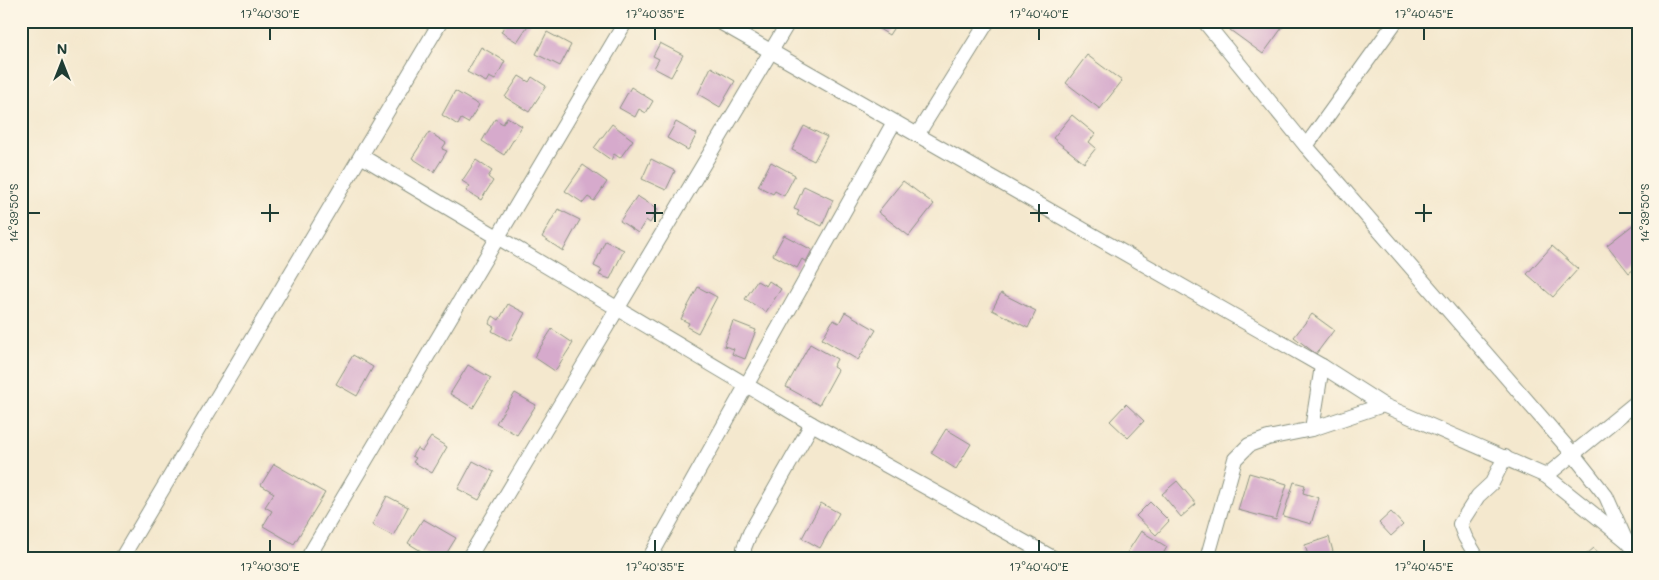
<svg xmlns="http://www.w3.org/2000/svg" width="1659" height="580" font-family="Mali,sans-serif">
<style>
.building{fill:#d6aacc}
.lines{fill:none;stroke-linecap:round;stroke-linejoin:round}
.street-casing{stroke:#8a9281;stroke-width:16}
.street{stroke:#fff;stroke-width:14}
.ticks{fill:none;stroke:#1f3d34;stroke-width:2}
.neatline{fill:none;stroke:#1f3d34;stroke-width:2}
.ticks-label{font-size:12px;text-anchor:middle;fill:#1f3d34}
</style>
<rect width="100%" height="100%" fill="#fcf5e5"/>
<filter id="ink" filterUnits="userSpaceOnUse"><feTurbulence type="fractalNoise" baseFrequency=".02" numOctaves="2"/><feDisplacementMap in="SourceGraphic" scale="10" xChannelSelector="R" yChannelSelector="G"/><feConvolveMatrix kernelMatrix="1 2 1 2 8 2 1 2 1" color-interpolation-filters="sRGB"/></filter>
<filter id="wash" filterUnits="userSpaceOnUse"><feTurbulence type="fractalNoise" baseFrequency=".0096" numOctaves="4" result="noise"/><feDisplacementMap in="SourceGraphic" scale="20" xChannelSelector="R" yChannelSelector="G"/><feGaussianBlur stdDeviation="1.12" result="paint"/><feColorMatrix in="noise" values="0 0 0 0 0 0 0 0 0 0 0 0 0 0 0 0 0 1.4 0 .05"/><feComposite in="paint" operator="in"/></filter>
<g filter="url(#wash)">
<rect width="100%" height="100%" fill="#f4e8ce"/>
<g id="blocks">
<g class="building">
<path d="M507,21h24l-14,21 -16,-10z"/>
<path d="M576,21h10l-4,5z"/>
<path d="M866,21h32l-9,14z"/>
<path d="M1237,21h50l-24,33 -33,-24z"/>
<path d="M547,32l24,13 -11,21 -24,-12z"/>
<path d="M660,43l23,12 -12,22 -17,-9 5,-9 -6,-3z"/>
<path d="M481,47l24,14 -10,19 -6,-3 -3,5 -19,-10z"/>
<path d="M1087,55l35,26 -22,28 -34,-26z"/>
<path d="M711,67l24,14 -15,26 -22,-13z"/>
<path d="M519,76l10,6 3,-5 14,9 -17,26 -24,-15z"/>
<path d="M631,87l22,14 -7,12 -7,-4 -4,8 -16,-9z"/>
<path d="M455,91l24,14 -11,18 -7,-4 -3,6 -16,-10z"/>
<path d="M1072,115l23,19 -6,8 7,6 -12,15 -31,-25z"/>
<path d="M507,117l15,9 -18,29 -22,-14 13,-22 8,5z"/>
<path d="M676,122l21,12 -9,16 -21,-12z"/>
<path d="M612,124l21,16 -13,18 -6,-4 -3,6 -17,-12z"/>
<path d="M804,126l23,11 -13,24 -22,-11z"/>
<path d="M429,132l17,11 -4,6 5,2 -13,21 -22,-14z"/>
<path d="M651,159l24,12 -9,19 -24,-11z"/>
<path d="M476,160l16,11 -4,6 5,4 -12,19 -15,-9 4,-5 -8,-5z"/>
<path d="M771,162l24,13 -11,21 -9,-5 -2,3 -15,-8z"/>
<path d="M583,165l24,17 -13,19 -6,-4 -5,6 -18,-12z"/>
<path d="M903,181l31,23 -25,32 -31,-24z"/>
<path d="M804,186l29,14 -11,26 -25,-11 2,-4 -5,-2z"/>
<path d="M637,196l21,13 -8,14 -4,-3 -8,13 -18,-12z"/>
<path d="M558,209l22,11 -17,31 -21,-14z"/>
<path d="M1638,221v45l-9,7 -22,-28z"/>
<path d="M784,235l28,15 -6,12 -4,-3 -5,9 -24,-13z"/>
<path d="M605,241l19,9 -14,29 -11,-4 3,-5 -8,-4z"/>
<path d="M1552,246l26,23 -25,28 -26,-23z"/>
<path d="M757,281l9,5 3,-5 12,8 -15,23 -21,-13z"/>
<path d="M698,287l19,10 -19,36 -11,-6 2,-4 -8,-4z"/>
<path d="M1001,293l35,18 -8,17 -36,-18z"/>
<path d="M508,304l17,9 -15,28 -18,-10 2,-4 -5,-3 4,-8 6,4z"/>
<path d="M845,312l31,18 -18,30 -36,-21 11,-19 6,3z"/>
<path d="M1312,314l22,16 -18,24 -22,-17z"/>
<path d="M733,321l23,9 -11,29 -13,-5 2,-5 -10,-3z"/>
<path d="M552,329l21,14 -18,28 -21,-14z"/>
<path d="M810,344l27,15 -4,8 5,3 -19,35 -33,-18z"/>
<path d="M353,355l20,12 -16,29 -21,-12z"/>
<path d="M468,365l23,13 -18,30 -23,-14z"/>
<path d="M515,393l21,12 -19,30 -21,-12z"/>
<path d="M1126,404l18,17 -16,17 -18,-17z"/>
<path d="M946,429l25,15 -15,25 -25,-16z"/>
<path d="M431,437l16,10 -15,26 -19,-11 3,-4 -4,-2 5,-8 5,3z"/>
<path d="M473,461l21,11 -15,28 -21,-11z"/>
<path d="M274,464l51,29 -31,51 -31,-18 9,-15 -7,-4 9,-14 -13,-8z"/>
<path d="M1249,473l38,11 -11,36 -38,-10z"/>
<path d="M1177,481l19,23 -15,13 -19,-23z"/>
<path d="M1294,482l11,3 -2,8 16,5 -8,26 -28,-8z"/>
<path d="M387,496l21,11 -15,29 -21,-11z"/>
<path d="M1150,502l19,19 -13,14 -20,-19z"/>
<path d="M821,503l18,10 -19,35 -18,-10z"/>
<path d="M1391,512l12,13 -12,11 -12,-13z"/>
<path d="M423,519l33,19 -13,21h-9l-26,-16z"/>
<path d="M1141,531l26,16 -7,12h-37z"/>
<path d="M1329,537l6,22h-26l-4,-14z"/>
<path d="M1594,548l9,11h-22z"/>
</g>
</g>
</g>
<g filter="url(#ink)">
<use href="#blocks" fill-opacity="0" stroke="#8a9281" stroke-width="1"/>
<g class="lines">
<defs>
<g id="street">
<path d="M718,21l604,345 61,39 163,71 80,64 12,13"/>
<path d="M1204,21l102,125 267,308 33,42 19,43"/>
<path d="M917,135l71,-114"/>
<path d="M1306,146l90,-125"/>
<path d="M361,156l451,268 243,135"/>
<path d="M1312,429l71,-24"/>
<path d="M1546,476l92,-75"/>
<path d="M121,559l320,-538"/>
<path d="M307,559l319,-538"/>
<path d="M468,559l321,-538"/>
<path d="M649,559l245,-437"/>
<path d="M744,559v-11l6,-15 62,-109"/>
<path d="M1207,559l28,-100 14,-14 19,-7 44,-9 10,-63"/>
<path d="M1478,559l-13,-22 -5,-13 18,-28 14,-13 13,-26"/>
</g>
</defs>
<use href="#street" class="street-casing"/>
<use href="#street" class="street"/>
</g>
</g>
<path class="ticks" d="M270,28v12M655,28v12M1039,28v12M1424,28v12M270,204v18M655,204v18M1039,204v18M1424,204v18M28,213h12M261,213h18M646,213h17M1030,213h18M1415,213h17M1619,213h13M270,540v12M655,540v12M1039,540v12M1424,540v12"/>
<rect width="1659" height="580" fill="none" stroke="#fcf5e5" stroke-width="55"/>
<g transform="translate(62 62)" stroke="#fcf5e5" stroke-width="4" paint-order="stroke">
<path d="M0-4L9 19L0 12L-9 19Z" fill="#1f3d34"/>
<text y="-8" font-size="14" font-weight="bold" text-anchor="middle" fill="#1f3d34">N</text>
</g>
<rect x="28" y="28" width="1604" height="524" class="neatline"/>
<g class="ticks-label">
<text x="270" y="18">17°40'30"E</text>
<text x="655" y="18">17°40'35"E</text>
<text x="1039" y="18">17°40'40"E</text>
<text x="1424" y="18">17°40'45"E</text>
<text transform="translate(14 213) rotate(-90)" y="4">14°39'50"S</text>
<text transform="translate(1645 213) rotate(-90)" y="4">14°39'50"S</text>
<text x="270" y="571">17°40'30"E</text>
<text x="655" y="571">17°40'35"E</text>
<text x="1039" y="571">17°40'40"E</text>
<text x="1424" y="571">17°40'45"E</text>
</g>
</svg>
